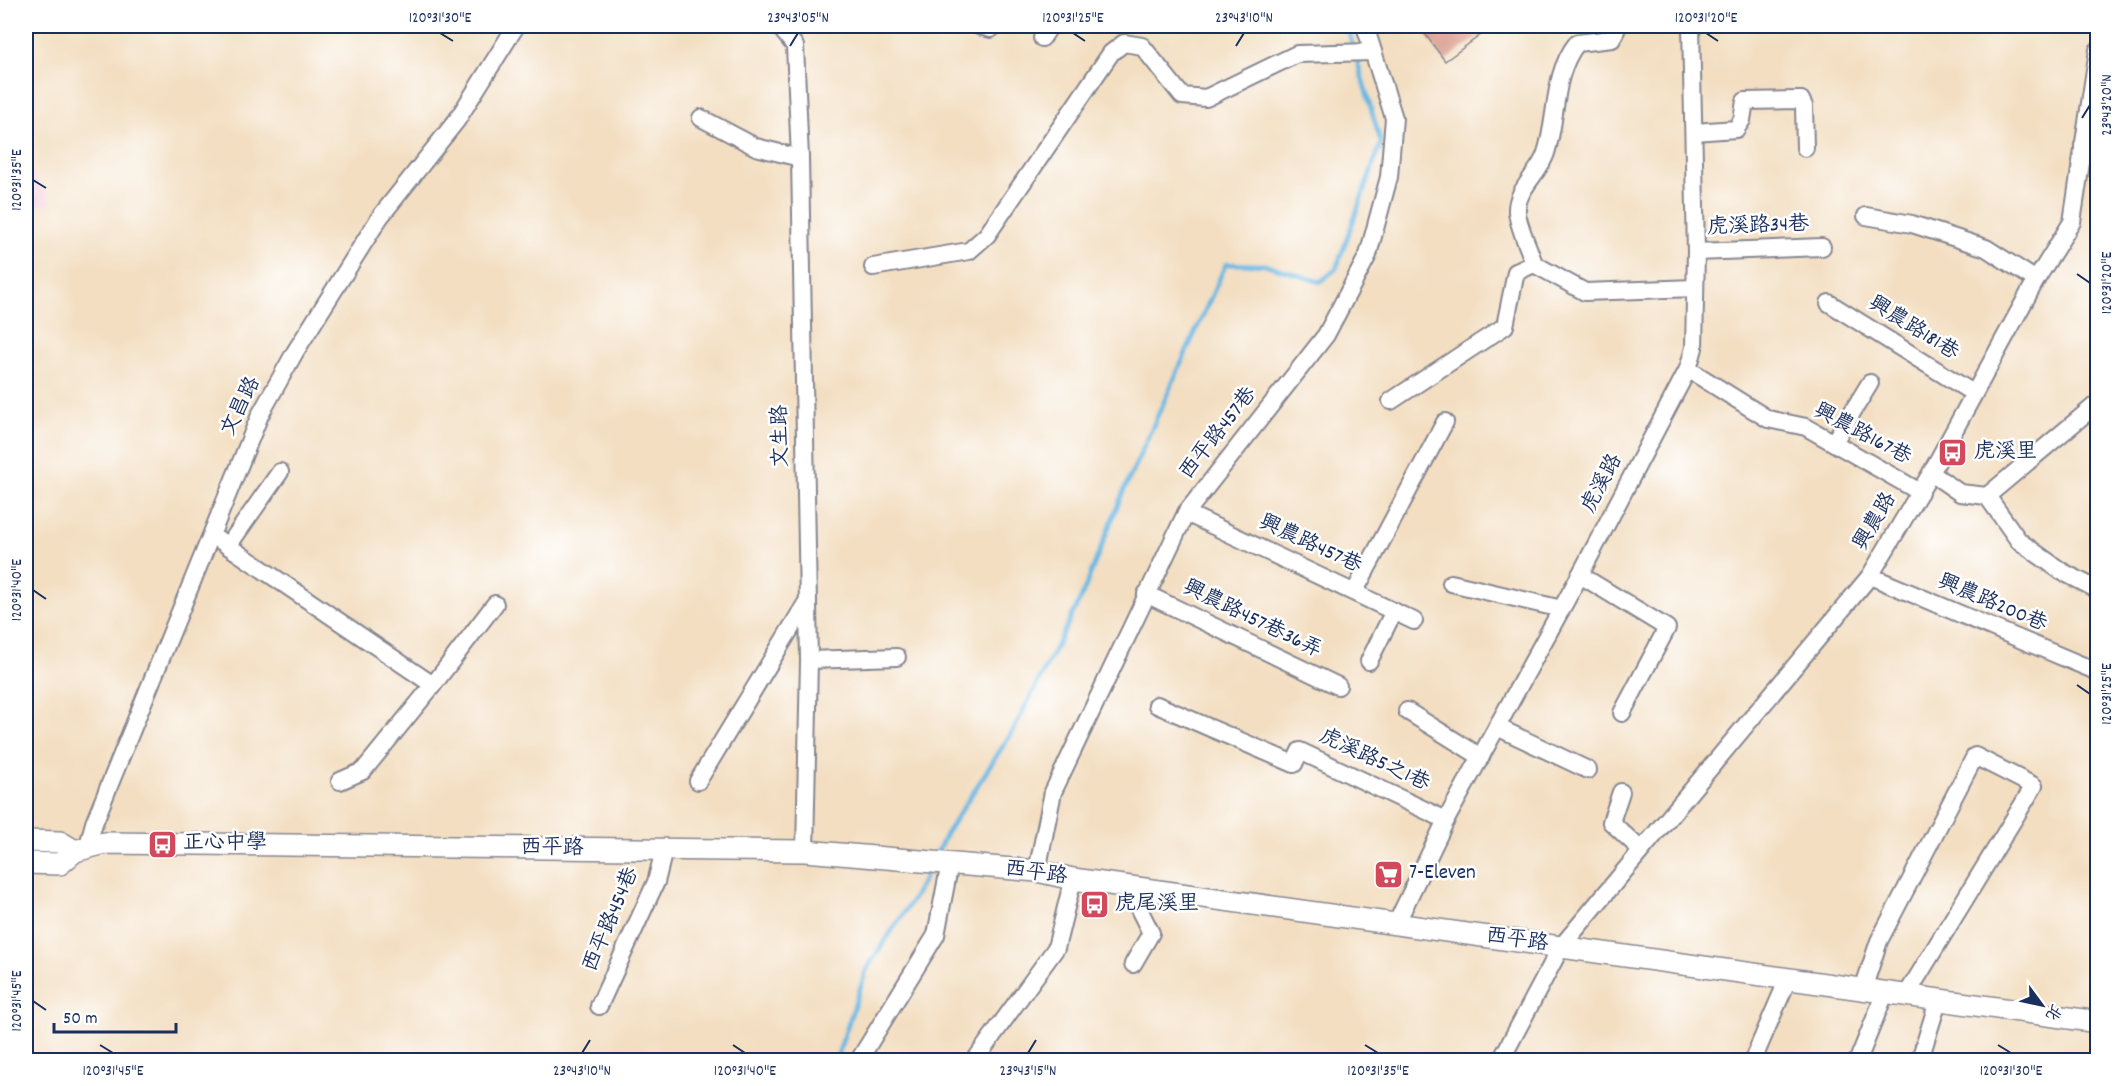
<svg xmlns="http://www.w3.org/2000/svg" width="2123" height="1086" font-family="Dekko,'LXGW WenKai TC',sans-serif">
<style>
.built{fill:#f5cfd9}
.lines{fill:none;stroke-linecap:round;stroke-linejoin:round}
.stream{stroke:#69b8e3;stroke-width:4.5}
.building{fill:#daa093}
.minor-casing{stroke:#878690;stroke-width:20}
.major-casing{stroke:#878690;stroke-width:24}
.minor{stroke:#fff;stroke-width:16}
.major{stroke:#fff;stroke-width:21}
.ticks{fill:none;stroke:#1b2f5e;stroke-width:2}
.labels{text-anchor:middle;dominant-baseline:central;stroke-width:5;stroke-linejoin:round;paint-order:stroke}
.street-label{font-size:21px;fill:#1b2f5e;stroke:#fff}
.poi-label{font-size:21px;fill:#1b2f5e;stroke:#fff;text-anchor:start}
.neatline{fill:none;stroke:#1b2f5e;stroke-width:2}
.ticks-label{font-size:15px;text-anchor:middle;fill:#1b2f5e}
</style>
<rect width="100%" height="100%" fill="#fff"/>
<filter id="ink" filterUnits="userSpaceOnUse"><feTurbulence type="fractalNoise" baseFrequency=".0167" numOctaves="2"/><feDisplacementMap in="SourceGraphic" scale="12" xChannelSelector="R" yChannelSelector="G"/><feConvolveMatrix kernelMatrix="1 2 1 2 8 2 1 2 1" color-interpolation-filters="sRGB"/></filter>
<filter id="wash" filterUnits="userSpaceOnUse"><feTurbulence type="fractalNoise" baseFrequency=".008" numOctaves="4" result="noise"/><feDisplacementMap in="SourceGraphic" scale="24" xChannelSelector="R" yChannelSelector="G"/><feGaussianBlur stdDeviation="1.35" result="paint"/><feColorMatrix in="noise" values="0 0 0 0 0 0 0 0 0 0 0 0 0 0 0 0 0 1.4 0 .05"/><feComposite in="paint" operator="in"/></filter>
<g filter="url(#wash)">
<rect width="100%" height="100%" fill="#f3dec1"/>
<path class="built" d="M26,163l28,41 -28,3z"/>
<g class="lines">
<g class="stream">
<path d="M935,857l11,-23 68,-105 67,-131 40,-101 105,-233 41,1 53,17 16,-13 45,-126 -34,-117"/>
<path d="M836,1060l31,-92 46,-69 17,-32"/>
</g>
</g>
<g id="blocks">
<path class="building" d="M1419,26h74l-48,35z"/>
</g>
</g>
<g filter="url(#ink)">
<use href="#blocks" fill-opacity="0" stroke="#878690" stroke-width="1.5"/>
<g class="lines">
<defs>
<g id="minor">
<path d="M779,26l16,20 5,112 9,502 -4,191"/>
<path d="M979,26l12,3"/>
<path d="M1618,26l-6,13 -35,4c-25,32 -19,73 -31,110 -6,20 -30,36 -29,58 0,13 13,39 17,53l51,28 110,-4"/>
<path d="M1042,38l8,-12"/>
<path d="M701,118l55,29 44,11"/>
<path d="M1694,132l42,-3 6,-9 3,-19 56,-1 3,6 1,42"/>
<path d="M2083,145l15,3"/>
<path d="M1866,216l46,8 74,24 50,32"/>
<path d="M1696,252l126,-5"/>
<path d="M873,267l96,-16 18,-16 124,-182 13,-10 18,3 40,50 24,2 91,-44 76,-2"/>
<path d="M1829,303l144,90"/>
<path d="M1688,369l80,50 38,8 114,65"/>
<path d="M1391,401l114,-75 11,-54 18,-8"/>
<path d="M1834,442l36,-59"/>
<path d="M1931,473l29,20 27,3 111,-93"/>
<path d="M1987,496l32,45 42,30 37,19"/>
<path d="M1186,513l228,108"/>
<path d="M221,541l7,5 52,-74"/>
<path d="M228,546l205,139"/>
<path d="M1580,575l87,53 -45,85"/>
<path d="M1870,576l228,96"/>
<path d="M1451,583l111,26"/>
<path d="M1355,591l90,-169"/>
<path d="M1146,594l192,92"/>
<path d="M809,660l88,-3"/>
<path d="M1369,661l25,-50"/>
<path d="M1157,705l137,59 6,-13 146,69"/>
<path d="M1407,711l74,46"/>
<path d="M1497,727l91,43"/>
<path d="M340,781l23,-10 70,-86 62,-81"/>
<path d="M698,781l110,-181"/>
<path d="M1621,792l-10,30 29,27"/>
<path d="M87,849l7,-26 166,-408 35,-63 85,-135 77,-97 59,-94"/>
<path d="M1037,871l16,-79 133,-279 140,-178 42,-80 21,-78 5,-59 -29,-92"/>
<path d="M1128,887l23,46 -18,31"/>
<path d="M1396,924l50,-104 134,-245 108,-206 6,-21 2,-96 -5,-226"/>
<path d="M1863,989l16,-48 96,-185 59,30 -127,208"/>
<path d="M599,1006l57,-124 8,-32"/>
<path d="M859,1060l77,-125 14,-72"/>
<path d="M975,1060l81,-112 17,-69"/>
<path d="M1501,1060l60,-113 309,-371 61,-103 105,-193 36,-58 26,-172"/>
<path d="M1753,1060l35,-81"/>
<path d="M1858,1060l28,-69"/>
<path d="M1925,1060l-4,-4 18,-58"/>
</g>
<g id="major">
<path d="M26,841l34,1 15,9"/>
<path d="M26,863l34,1 15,-13 30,-8 700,8 232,20 36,8 1025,143"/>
</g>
</defs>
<use href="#minor" class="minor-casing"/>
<use href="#major" class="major-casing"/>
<use href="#minor" class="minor"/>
<use href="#major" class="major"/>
</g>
</g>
<path class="ticks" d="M440,33l13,8M1073,33l12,8M1706,33l12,8M790,46l8,-13M1236,46l8,-13M2082,118l8,-13M33,180l13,8M2077,274l13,9M33,590l13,9M2077,685l13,9M33,1001l13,9M100,1045l13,8M733,1045l12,8M1365,1045l13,8M1998,1045l13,8M582,1053l8,-13M1028,1053l8,-13"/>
<defs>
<symbol id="bus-square" viewBox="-11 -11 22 22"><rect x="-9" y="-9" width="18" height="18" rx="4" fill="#d1495b" stroke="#fff"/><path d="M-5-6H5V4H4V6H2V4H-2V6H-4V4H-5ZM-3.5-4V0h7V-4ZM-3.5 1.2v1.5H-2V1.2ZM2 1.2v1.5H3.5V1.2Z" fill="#fff"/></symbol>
<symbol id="supermarket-square" viewBox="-11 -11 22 22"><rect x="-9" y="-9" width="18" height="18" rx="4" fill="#d1495b" stroke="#fff"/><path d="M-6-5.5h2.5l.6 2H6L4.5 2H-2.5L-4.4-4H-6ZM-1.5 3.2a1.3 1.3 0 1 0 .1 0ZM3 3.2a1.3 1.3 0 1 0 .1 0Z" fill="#fff"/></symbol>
</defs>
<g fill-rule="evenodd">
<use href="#bus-square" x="1936" y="436" width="33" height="33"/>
<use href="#bus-square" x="146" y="828" width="33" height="33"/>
<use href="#supermarket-square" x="1372" y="858" width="33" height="33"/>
<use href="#bus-square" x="1078" y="888" width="33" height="33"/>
</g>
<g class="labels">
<g class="street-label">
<text transform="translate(1758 227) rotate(-2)">虎溪路34巷</text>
<text transform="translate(1913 329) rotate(32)">興農路181巷</text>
<text transform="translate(242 407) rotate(-64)">文昌路</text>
<text transform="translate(1219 434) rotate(-52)">西平路457巷</text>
<text transform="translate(1862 435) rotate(28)">興農路167巷</text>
<text transform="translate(782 436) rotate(-91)">文生路</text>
<text transform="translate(1603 484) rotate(-62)">虎溪路</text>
<text transform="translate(1876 522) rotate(-59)">興農路</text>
<text transform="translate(1310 545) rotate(25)">興農路457巷</text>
<text transform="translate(1992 604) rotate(23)">興農路200巷</text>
<text transform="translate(1252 620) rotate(26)">興農路457巷36弄</text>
<text transform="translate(1374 761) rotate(25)">虎溪路5之1巷</text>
<text transform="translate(552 849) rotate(1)">西平路</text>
<text transform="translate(1036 874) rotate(8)">西平路</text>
<text transform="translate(612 920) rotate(-67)">西平路454巷</text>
<text transform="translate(1517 941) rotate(8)">西平路</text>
</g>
<g class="poi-label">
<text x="1974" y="453">虎溪里</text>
<text x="183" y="844">正心中學</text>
<text x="1409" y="874">7-Eleven</text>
<text x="1115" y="905">虎尾溪里</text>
</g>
</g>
<rect width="2123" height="1086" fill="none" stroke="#fff" stroke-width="66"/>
<g transform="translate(2042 1005) rotate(123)" stroke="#ffffff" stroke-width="4.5" paint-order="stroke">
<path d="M0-4.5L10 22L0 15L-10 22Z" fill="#1b2f5e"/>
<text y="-9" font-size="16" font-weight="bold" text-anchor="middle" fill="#1b2f5e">北</text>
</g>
<path d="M54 1023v9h122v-9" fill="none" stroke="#1b2f5e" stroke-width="3"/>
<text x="63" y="1023" font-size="18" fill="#1b2f5e" stroke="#ffffff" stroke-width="4.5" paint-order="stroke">50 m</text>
<rect x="33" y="33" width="2057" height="1020" class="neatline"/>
<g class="ticks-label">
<text x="440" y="22">120°31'30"E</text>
<text x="798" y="22">23°43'05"N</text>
<text x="1073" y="22">120°31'25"E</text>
<text x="1244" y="22">23°43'10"N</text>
<text x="1706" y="22">120°31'20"E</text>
<text transform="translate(2106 105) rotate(-90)" y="5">23°43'20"N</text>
<text transform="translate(16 180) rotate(-90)" y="5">120°31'35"E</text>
<text transform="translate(2106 283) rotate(-90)" y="5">120°31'20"E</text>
<text transform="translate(16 590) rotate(-90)" y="5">120°31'40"E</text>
<text transform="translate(2106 694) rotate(-90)" y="5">120°31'25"E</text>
<text transform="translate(16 1001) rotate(-90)" y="5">120°31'45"E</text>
<text x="113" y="1075">120°31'45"E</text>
<text x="582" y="1075">23°43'10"N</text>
<text x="745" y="1075">120°31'40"E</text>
<text x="1028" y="1075">23°43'15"N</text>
<text x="1378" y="1075">120°31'35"E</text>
<text x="2011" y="1075">120°31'30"E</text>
</g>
</svg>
